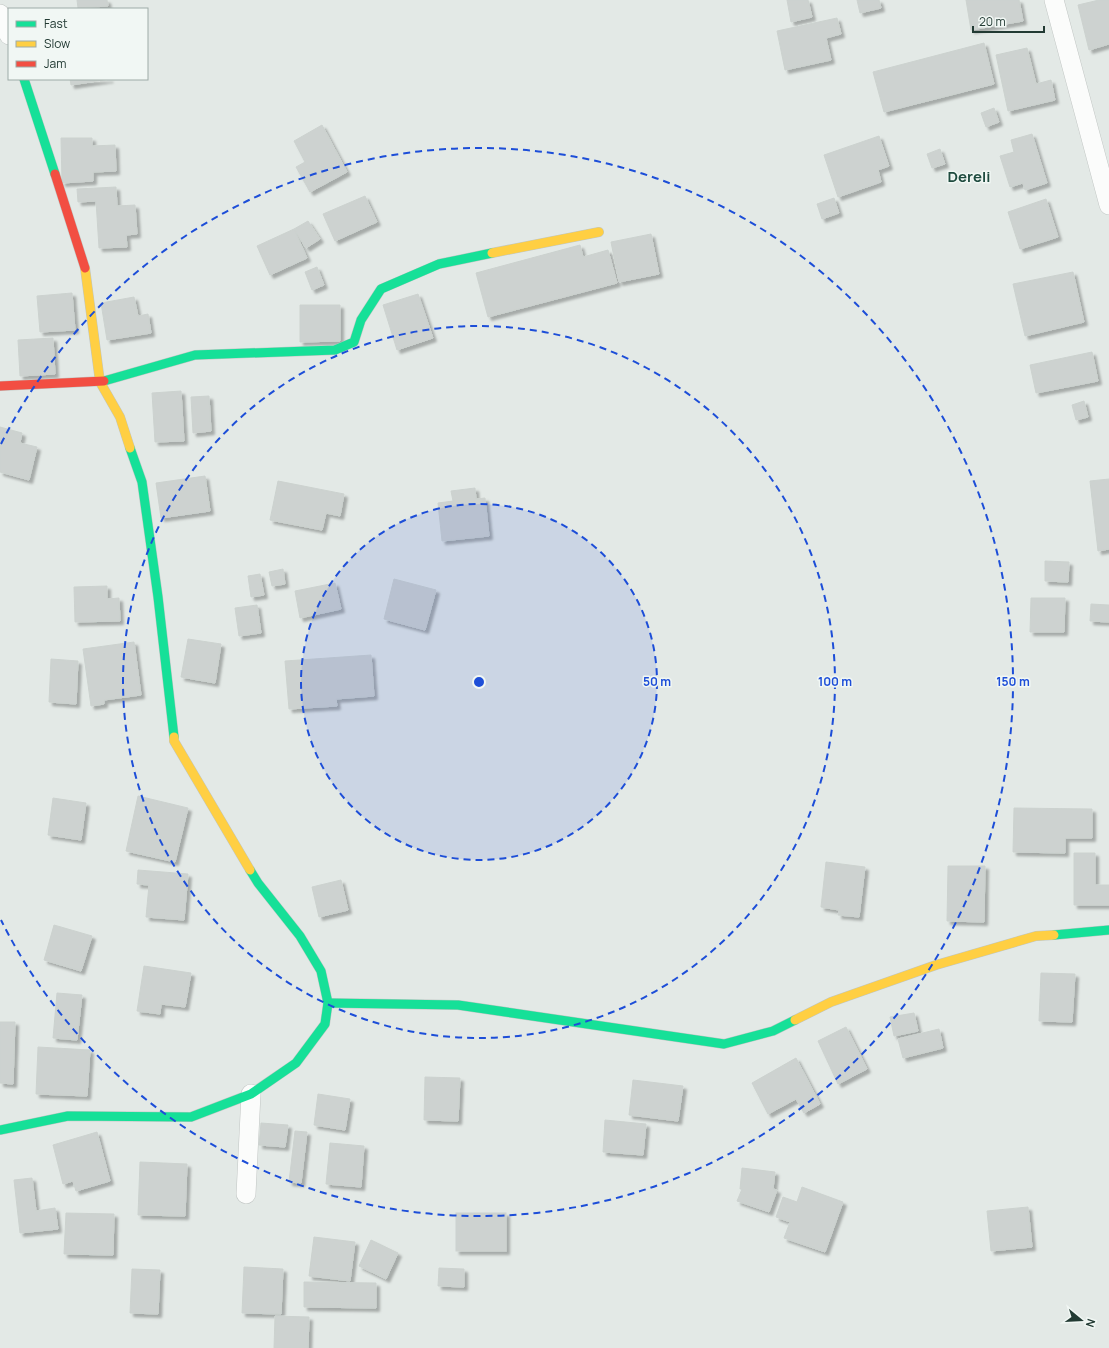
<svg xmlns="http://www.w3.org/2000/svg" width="1109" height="1348" font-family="Manrope,sans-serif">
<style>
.building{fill:#cdd2d0;stroke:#ccd2cf;filter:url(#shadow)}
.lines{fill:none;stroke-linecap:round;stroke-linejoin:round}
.street-casing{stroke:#c0c5c3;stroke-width:20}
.fast-casing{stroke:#bfc6c3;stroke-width:10}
.slow-casing{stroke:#bfc6c3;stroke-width:10}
.jam-casing{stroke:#bfc6c3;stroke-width:10}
.street{stroke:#fbfcfb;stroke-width:19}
.fast{stroke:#16e098;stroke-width:9}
.slow{stroke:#ffcf43;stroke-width:9}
.jam{stroke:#f24e42;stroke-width:9}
.ring{fill:none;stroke:#1d4ed8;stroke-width:2;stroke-dasharray:7 5}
.labels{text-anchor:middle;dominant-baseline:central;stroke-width:3;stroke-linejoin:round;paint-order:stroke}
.quarter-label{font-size:15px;font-weight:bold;fill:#1f4b3f;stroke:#f1f7f4}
.centre{fill:#1d4ed8;stroke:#f1f7f4;stroke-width:2}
.ring-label{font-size:12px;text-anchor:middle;font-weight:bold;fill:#1d4ed8;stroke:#f1f7f4;stroke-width:3;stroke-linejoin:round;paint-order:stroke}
</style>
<defs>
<filter id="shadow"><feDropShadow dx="3.5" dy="3.5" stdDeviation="1" flood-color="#0004"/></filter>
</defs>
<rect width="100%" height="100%" fill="#e3e9e6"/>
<g class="building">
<path d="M77,0h30l1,6 -30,2z"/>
<path d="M787,0h21l4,17 -21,5z"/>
<path d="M857,0h22l2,8 -21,5z"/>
<path d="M966,0h53l4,21 -52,9z"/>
<path d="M1099,0h10v44l-20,6 -11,-45z"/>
<path d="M837,18l4,16 -15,4 5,22 -46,10 -8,-39z"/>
<path d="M984,43l10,41 -110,28 -11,-40z"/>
<path d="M1027,48l9,36 15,-4 4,20 -47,11 -12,-56z"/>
<path d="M70,79h40l-39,6z"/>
<path d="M994,108l5,14 -13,5 -5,-14z"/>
<path d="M322,125l25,47 -37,20 -14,-25 9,-5 -11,-21z"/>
<path d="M1032,134l15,49 -22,7 -2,-7 -13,4 -10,-31 14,-4 -3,-12z"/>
<path d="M879,136l10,30 -11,4 3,12 -43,15 -14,-42z"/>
<path d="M61,138h31v8l23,-1 1,26 -23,1v9l-31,2z"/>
<path d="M940,149l5,15 -13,4 -5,-14z"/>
<path d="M116,187l1,19 18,-1 2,29 -11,1 1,12 -28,1 -3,-47 -18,1 -1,-13z"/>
<path d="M365,196l12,26 -42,19 -12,-27z"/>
<path d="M834,198l5,15 -17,6 -5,-15z"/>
<path d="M1046,199l12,38 -38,12 -12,-37z"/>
<path d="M308,221l12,18 -14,9 -12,-19z"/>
<path d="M294,229l13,29 -37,17 -13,-29z"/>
<path d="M651,234l8,40 -40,8 -8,-40z"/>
<path d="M580,245l3,12 25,-7 9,33 -129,34 -12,-44z"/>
<path d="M317,267l7,18 -12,5 -7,-18z"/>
<path d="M1073,272l11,50 -59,14 -12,-52z"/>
<path d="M72,293l3,37 -35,2 -3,-36z"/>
<path d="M418,294l15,44 -36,12 -14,-45z"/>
<path d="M134,297l4,19 10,-2 3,19 -44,7 -6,-37z"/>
<path d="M300,305h40v36l-40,1z"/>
<path d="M53,338l2,36 -35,2 -2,-36z"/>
<path d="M1092,352l6,29 -62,12 -6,-28z"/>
<path d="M181,391l3,50 -29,1 -3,-49z"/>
<path d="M209,396l2,35 -18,2 -2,-36z"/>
<path d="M1084,401l4,16 -12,3 -4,-15z"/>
<path d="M0,427l22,6 -2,10 17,4 -8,33 -29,-8z"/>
<path d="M205,476l5,35 -49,7 -5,-35z"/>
<path d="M1109,479v70l-11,2 -8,-70z"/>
<path d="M278,481l66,13 -4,22 -14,-3 -4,17 -52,-10z"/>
<path d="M475,488l1,11 9,-1 4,38 -47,5 -4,-38 15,-2 -2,-10z"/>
<path d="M1045,561l24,1 -1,20 -23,-1z"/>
<path d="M283,569l2,15 -13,2 -3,-14z"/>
<path d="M260,574l4,21 -13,2 -3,-21z"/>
<path d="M394,579l42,11 -11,40 -41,-11z"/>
<path d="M335,583l6,26 -41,9 -5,-27z"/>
<path d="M107,586v13l12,-1 1,23 -45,1 -1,-35z"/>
<path d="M1031,598h34l-1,34h-34z"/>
<path d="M1091,604l18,1v17l-19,-1z"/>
<path d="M257,605l4,28 -22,3 -4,-28z"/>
<path d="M188,639l33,5 -6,39 -34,-6z"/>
<path d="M134,642l7,53 -37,5v4l-13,2 -8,-57z"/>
<path d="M371,655l3,41 -38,3 1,7 -48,3 -4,-48z"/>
<path d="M51,659l27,2 -2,43 -27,-2z"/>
<path d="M138,796l50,12 -13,54 -49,-11z"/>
<path d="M53,798l33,5 -5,37 -33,-5z"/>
<path d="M1014,808l78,1v29h-27v15l-52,-1z"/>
<path d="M1074,853h21v32h14v20h-35z"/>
<path d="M826,862l39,5 -6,50 -21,-2 1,-5 -18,-3z"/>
<path d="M948,866h37l-1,56 -37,-1z"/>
<path d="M138,870l50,4 -4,46 -38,-3 3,-32 -12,-1z"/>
<path d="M341,880l7,30 -29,7 -7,-30z"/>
<path d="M54,925l38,11 -11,35 -37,-11z"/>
<path d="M144,966l47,7 -6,34 -24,-3 -1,10 -23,-3z"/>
<path d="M1041,973l34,1 -3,48 -33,-1z"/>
<path d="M57,993l25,2 -5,45 -24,-2z"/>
<path d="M914,1013l4,18 -24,5 -4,-19z"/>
<path d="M0,1022h15l-2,62 -13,-1z"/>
<path d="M846,1027l21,42 -29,15 -20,-43z"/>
<path d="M939,1029l4,19 -40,10 -5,-19z"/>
<path d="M38,1047l52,3 -3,46 -51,-2z"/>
<path d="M796,1058l24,46 -16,9 -8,-14 -28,15 -16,-31z"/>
<path d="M425,1077l35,1 -2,43 -34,-1z"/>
<path d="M633,1080l50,6 -5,35 -49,-6z"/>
<path d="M318,1094l32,5 -5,31 -31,-5z"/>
<path d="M605,1120l41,4 -3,31 -40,-3z"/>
<path d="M261,1123l27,2 -3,22 -26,-2z"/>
<path d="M295,1131l12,1 -6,51 -12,-1z"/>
<path d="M97,1132l13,49 -34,10 -3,-10 -10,3 -10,-39z"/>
<path d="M330,1143l34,3 -3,41 -35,-3z"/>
<path d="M140,1162l47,2 -2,52 -47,-1z"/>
<path d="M742,1168l33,4 -2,17 4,1 -8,22 -32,-11 5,-12h-2z"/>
<path d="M32,1178l4,33 19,-3 3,21 -38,4 -6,-53z"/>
<path d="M802,1187l41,15 -18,50 -41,-14 6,-16 -14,-5 7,-20 14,5z"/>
<path d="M1028,1207l4,40 -41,4 -4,-40z"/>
<path d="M66,1213l48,1 -1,41 -49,-1z"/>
<rect x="456" y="1213" width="50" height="38"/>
<path d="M314,1237l41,5 -5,39 -41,-5z"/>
<path d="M371,1240l27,13 -12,26 -27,-13z"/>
<path d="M244,1267l39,2 -2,45 -39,-1z"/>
<path d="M439,1268l25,1v18l-26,-1z"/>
<path d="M132,1269l28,1 -2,44 -28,-1z"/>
<path d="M304,1282l72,1v25l-72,-1z"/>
<path d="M275,1316l34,1 -1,31h-34z"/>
</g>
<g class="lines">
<defs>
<g id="street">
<path d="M1054,0l55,205"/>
<path d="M0,14l9,21"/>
<path d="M246,1194l5,-100"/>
</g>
<g id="fast">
<path d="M24,79l31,95"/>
<path d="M104,381l91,-26 140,-5 19,-8 7,-22 20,-31 58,-25 53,-11"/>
<path d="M130,448l12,34 16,115 16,140"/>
<path d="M1054,935l55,-5"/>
<path d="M328,1003l130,2 266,39 49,-13 22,-11"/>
<path d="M0,1130l68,-14 123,1 60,-23 45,-31 29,-39 3,-21 -7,-32 -21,-35 -42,-53 -8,-13"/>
</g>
<g id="slow">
<path d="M492,253l107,-21"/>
<path d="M85,268l15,114 20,35 10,31"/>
<path d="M174,737v4l76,129"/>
<path d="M795,1020l36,-18 105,-37 100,-29 18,-1"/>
</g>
<g id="jam">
<path d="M55,174l30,94"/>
<path d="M0,386l104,-5"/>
</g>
</defs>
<use href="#street" class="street-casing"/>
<use href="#fast" class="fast-casing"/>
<use href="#slow" class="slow-casing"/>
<use href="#jam" class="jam-casing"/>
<use href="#street" class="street"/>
<use href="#fast" class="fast"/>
<use href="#slow" class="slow"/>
<use href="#jam" class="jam"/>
</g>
<circle cx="479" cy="682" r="178" fill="#1d4ed8" fill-opacity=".12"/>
<g class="ring">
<circle cx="479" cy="682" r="178"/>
<circle cx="479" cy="682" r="356"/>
<path d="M1 444A534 534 0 1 1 1 920"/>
</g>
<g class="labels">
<g class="quarter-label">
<text x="969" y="176">Dereli</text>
</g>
</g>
<circle cx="479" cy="682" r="6" class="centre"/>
<g class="ring-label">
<text x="657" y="686">50 m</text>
<text x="835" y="686">100 m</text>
<text x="1013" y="686">150 m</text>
</g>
<rect x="8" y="8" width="140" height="72" fill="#f1f7f4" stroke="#9eaba7"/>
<rect x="16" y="21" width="20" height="6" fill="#16e098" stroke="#9eaba7"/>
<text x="44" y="28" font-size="12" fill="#223a33">Fast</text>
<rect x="16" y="41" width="20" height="6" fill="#ffcf43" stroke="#9eaba7"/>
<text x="44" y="48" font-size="12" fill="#223a33">Slow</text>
<rect x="16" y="61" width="20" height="6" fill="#f24e42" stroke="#9eaba7"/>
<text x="44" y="68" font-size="12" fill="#223a33">Jam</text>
<g transform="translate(1081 1320) rotate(108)" stroke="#f1f7f4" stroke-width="3" paint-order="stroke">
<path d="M0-3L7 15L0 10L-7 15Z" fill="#223a33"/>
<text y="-6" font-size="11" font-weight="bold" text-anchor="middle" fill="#223a33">N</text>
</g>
<path d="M973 26v6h71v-6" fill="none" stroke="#223a33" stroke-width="2"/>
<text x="979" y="26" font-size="12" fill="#223a33" stroke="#f1f7f4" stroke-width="3" paint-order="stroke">20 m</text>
</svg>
